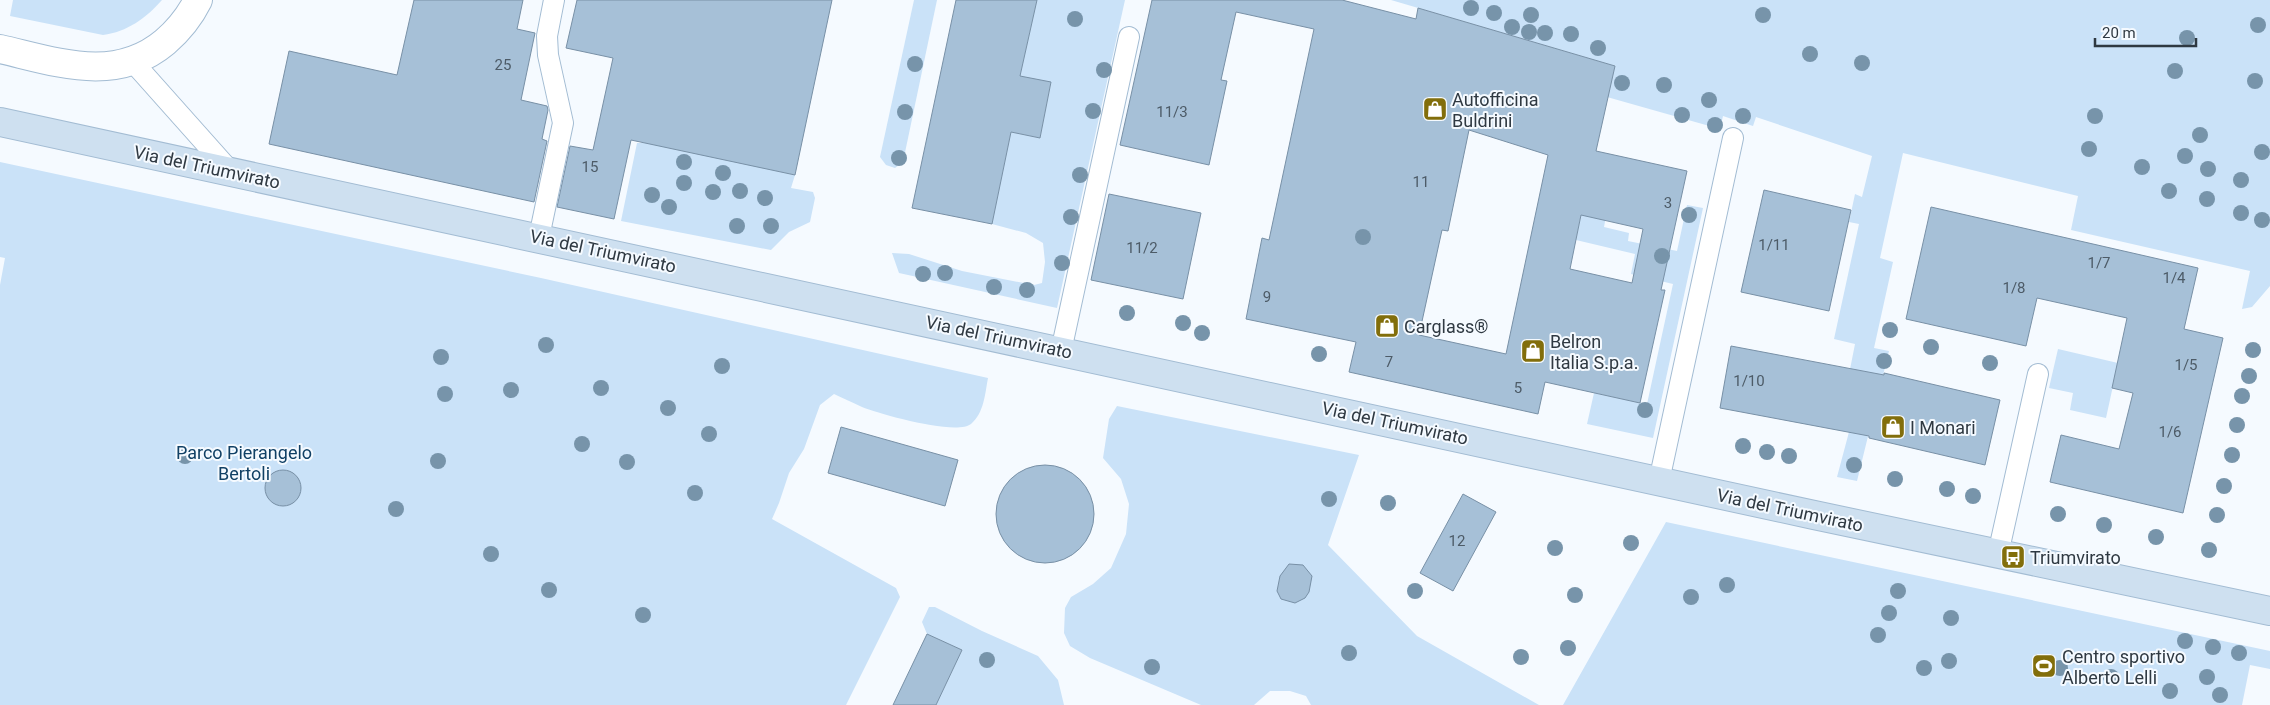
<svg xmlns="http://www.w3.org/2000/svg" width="2270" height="705" font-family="Roboto,sans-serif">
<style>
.green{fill:#cae2f8}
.building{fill:#a6c0d7;stroke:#7890a6;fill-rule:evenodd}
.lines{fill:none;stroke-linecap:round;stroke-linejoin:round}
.service-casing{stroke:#a3bcd3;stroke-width:22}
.minor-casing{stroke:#a3bcd3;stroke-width:30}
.secondary-casing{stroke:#a3bcd3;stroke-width:30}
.service{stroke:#fff;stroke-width:20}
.minor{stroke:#fff;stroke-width:28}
.secondary{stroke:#cee0f0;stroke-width:28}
.tree{fill:#7794aa}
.labels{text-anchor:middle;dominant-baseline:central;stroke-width:4;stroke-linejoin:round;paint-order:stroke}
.number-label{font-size:15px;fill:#4d5b67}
.poi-label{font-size:18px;fill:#2f3942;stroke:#f5faff;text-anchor:start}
.street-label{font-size:18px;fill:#2f3942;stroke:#f5faff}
.park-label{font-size:18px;fill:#104065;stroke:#f5faff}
</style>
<rect width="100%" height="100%" fill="#f5faff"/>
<g class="green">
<path d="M13,0h149c-16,18 -35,32 -59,35l-93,-19z"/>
<path d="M914,0h23l-34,162 -8,6 -9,-3 -6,-8z"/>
<path d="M1037,0h88l-68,308 -158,-35 -7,-20 17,1 53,17 72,14 8,-2 3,-21 -2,-19 -17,-10 -34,-9 19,-92 29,6 11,-55 -31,-7z"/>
<path d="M1391,0h879v286l-18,21 -10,2 8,-38 -179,-41 7,-34 -175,-43 -23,105 13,4 -19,86 15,3 -32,130 -20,-4 12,-45 -11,-2 17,-86 -21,-5 25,-115 -10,-2 6,-28 7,3 10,-41 -116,-39 -3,9 -30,-10 -3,13 -113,-32 8,-31z"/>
<path d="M637,143h10l148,32 -4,13 22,4 2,6 -5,24 -21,10 -18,18 -150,-29z"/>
<path d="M0,162l541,116 447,100c-3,16 -4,35 -17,46 -15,12 -91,-10 -109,-17 -9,-4 -19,-9 -28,-13l-14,11 -16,44 -15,24 -10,30 -7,16 124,69 4,9 -54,108h-846v-420l5,-27 -5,-1z"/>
<path d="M1687,205l16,3 -50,230 -66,-14 7,-31 53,11 26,-120 -42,-10 4,-20 -59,-14 6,-29 24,5 -2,11 25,6 -1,8 49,10z"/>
<path d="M2058,349l60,14 -12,55 -36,-8 3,-17 -24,-5z"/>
<path d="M1117,406l242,49 -31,90 89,91 122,69h-228l-5,-9 -16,-5h-20l-16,14h-53l-111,-47 -20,-12 -6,-13 1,-25 6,-11 22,-13 18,-16 15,-34 3,-30 -8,-25 -18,-21 6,-39z"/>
<path d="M1666,522l604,129v18l-20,-4 -8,40h-679z"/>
<path d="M929,607h6l47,24 56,25 20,24 6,25h-128l26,-55 -35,-16 -5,-12z"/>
</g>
<g class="building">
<path d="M414,0h109l-6,29 18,4 -14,67 26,6 1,4 -6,29 5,2 -13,61 -265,-58 20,-93 108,24z"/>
<path d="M577,0h255l-37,175 -164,-35 -17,79 -57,-12 13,-61 23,4 20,-92 -47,-10z"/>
<path d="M956,0h81l-17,76 31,6 -11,56 -29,-6 -19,92 -80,-16z"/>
<path d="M1152,0h190l74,19 2,-11 197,58 -19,85 91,20 -26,119h4l-25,113 -95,-21 -7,32 -189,-42 7,-30 -110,-23 16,-81 7,2 45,-211 -78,-17 -15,68 6,1 -18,84 -89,-20zM1469,130l79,25 -42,199 -87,-19 23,-105 6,1zM1581,215l62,14 -11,54 -62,-14z"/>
<path d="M1764,190l87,20 -22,101 -88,-19z"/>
<path d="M1109,194l92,19 -18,86 -92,-19z"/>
<path d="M1931,207l267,61 -14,61 39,9 -40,175 -133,-31 11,-47 58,14 14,-56 -21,-5 15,-70 -90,-20 -11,48 -120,-27z"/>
<path d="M1731,346l153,29v-2l116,27 -15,65 -116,-27v-2l-149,-28z"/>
<path d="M841,427l117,33 -13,46 -117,-33z"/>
<circle cx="1045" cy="514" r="49"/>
<circle cx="283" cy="488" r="18"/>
<path d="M1463,494l33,18 -43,79 -33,-18z"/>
<path d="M1289,564l14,1 9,11 -3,16 -4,6 -10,5 -14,-4 -4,-8 3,-15z"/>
<path d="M927,634l35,16 -26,55h-43z"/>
</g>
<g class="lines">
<defs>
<g id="service">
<path d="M133,62l98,110"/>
<path d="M539,237l24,-114 -15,-68 -1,-19 7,-36"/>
<path d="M1061,351l68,-314"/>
<path d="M1659,481l74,-343"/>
<path d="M1998,554l40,-180"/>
</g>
<path id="minor" d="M0,49c57,13 115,35 165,-7 14,-12 25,-26 33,-42"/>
<path id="secondary" d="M0,122l1814,393 456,96"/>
</defs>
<use href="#service" class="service-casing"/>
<use href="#minor" class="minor-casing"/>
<use href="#secondary" class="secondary-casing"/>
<use href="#service" class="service"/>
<use href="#minor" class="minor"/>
<use href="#secondary" class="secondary"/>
</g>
<g class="tree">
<circle cx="1471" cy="8" r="8"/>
<circle cx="1494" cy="13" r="8"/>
<circle cx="1531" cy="15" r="8"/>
<circle cx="1763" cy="15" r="8"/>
<circle cx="1075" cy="19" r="8"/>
<circle cx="2258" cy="25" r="8"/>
<circle cx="1512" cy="27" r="8"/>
<circle cx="1529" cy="32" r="8"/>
<circle cx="1545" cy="33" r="8"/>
<circle cx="1571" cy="34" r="8"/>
<circle cx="2187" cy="38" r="8"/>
<circle cx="1598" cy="48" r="8"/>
<circle cx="1810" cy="54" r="8"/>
<circle cx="1862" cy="63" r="8"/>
<circle cx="915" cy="64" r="8"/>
<circle cx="1104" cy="70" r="8"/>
<circle cx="2175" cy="71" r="8"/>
<circle cx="2255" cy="81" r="8"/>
<circle cx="1622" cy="83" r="8"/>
<circle cx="1664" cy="85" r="8"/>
<circle cx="1709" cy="100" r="8"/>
<circle cx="1093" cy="111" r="8"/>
<circle cx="905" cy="112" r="8"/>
<circle cx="1682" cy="115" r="8"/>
<circle cx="1743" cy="116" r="8"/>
<circle cx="2095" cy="116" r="8"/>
<circle cx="1715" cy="125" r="8"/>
<circle cx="2200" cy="135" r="8"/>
<circle cx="2089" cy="149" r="8"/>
<circle cx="2262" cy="152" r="8"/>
<circle cx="2185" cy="156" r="8"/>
<circle cx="899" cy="158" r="8"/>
<circle cx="684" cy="162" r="8"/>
<circle cx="2142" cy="167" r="8"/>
<circle cx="2208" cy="169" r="8"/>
<circle cx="723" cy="173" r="8"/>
<circle cx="1080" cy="175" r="8"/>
<circle cx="2241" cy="180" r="8"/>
<circle cx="684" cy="183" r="8"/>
<circle cx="740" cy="191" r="8"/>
<circle cx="2169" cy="191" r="8"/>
<circle cx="713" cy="192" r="8"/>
<circle cx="652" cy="195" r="8"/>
<circle cx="765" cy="198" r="8"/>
<circle cx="2207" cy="199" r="8"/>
<circle cx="669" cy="207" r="8"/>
<circle cx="2241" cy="213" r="8"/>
<circle cx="1689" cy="215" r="8"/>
<circle cx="1071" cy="217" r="8"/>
<circle cx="2262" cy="220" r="8"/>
<circle cx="737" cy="226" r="8"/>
<circle cx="771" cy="226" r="8"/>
<circle cx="1363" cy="237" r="8"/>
<circle cx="1662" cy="256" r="8"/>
<circle cx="1062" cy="263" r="8"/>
<circle cx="945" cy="273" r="8"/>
<circle cx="923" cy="274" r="8"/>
<circle cx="994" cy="287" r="8"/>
<circle cx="1027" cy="290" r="8"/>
<circle cx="1127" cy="313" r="8"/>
<circle cx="1183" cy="323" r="8"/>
<circle cx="1890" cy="330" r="8"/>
<circle cx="1202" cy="333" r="8"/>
<circle cx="546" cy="345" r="8"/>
<circle cx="1931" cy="347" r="8"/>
<circle cx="2253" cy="350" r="8"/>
<circle cx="1319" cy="354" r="8"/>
<circle cx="441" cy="357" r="8"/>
<circle cx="1884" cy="361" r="8"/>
<circle cx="1990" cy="363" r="8"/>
<circle cx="722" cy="366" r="8"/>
<circle cx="2249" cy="376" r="8"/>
<circle cx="601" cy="388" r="8"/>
<circle cx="511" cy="390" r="8"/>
<circle cx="445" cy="394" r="8"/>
<circle cx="2242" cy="396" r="8"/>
<circle cx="668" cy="408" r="8"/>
<circle cx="1645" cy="410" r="8"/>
<circle cx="2237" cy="425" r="8"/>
<circle cx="709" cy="434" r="8"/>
<circle cx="582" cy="444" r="8"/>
<circle cx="1743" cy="446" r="8"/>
<circle cx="1767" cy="452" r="8"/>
<circle cx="2232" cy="455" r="8"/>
<circle cx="185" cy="456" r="8"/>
<circle cx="1789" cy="456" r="8"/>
<circle cx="438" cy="461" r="8"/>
<circle cx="627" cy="462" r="8"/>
<circle cx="1854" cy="465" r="8"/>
<circle cx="1895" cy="479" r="8"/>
<circle cx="2224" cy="486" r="8"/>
<circle cx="1947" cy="489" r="8"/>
<circle cx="695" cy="493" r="8"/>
<circle cx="1973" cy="496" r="8"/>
<circle cx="1329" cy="499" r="8"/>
<circle cx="1388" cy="503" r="8"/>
<circle cx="396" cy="509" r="8"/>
<circle cx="2058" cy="514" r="8"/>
<circle cx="2217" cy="515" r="8"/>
<circle cx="2104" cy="525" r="8"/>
<circle cx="2156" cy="537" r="8"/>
<circle cx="1631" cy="543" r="8"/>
<circle cx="1555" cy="548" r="8"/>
<circle cx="2209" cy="550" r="8"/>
<circle cx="491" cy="554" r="8"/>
<circle cx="1727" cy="585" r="8"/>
<circle cx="549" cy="590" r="8"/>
<circle cx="1415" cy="591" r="8"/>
<circle cx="1898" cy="591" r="8"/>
<circle cx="1575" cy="595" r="8"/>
<circle cx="1691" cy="597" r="8"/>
<circle cx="1889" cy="613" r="8"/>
<circle cx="643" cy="615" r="8"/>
<circle cx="1951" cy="618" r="8"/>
<circle cx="1878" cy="635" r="8"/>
<circle cx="2185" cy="641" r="8"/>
<circle cx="2213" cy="647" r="8"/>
<circle cx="1568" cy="648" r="8"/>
<circle cx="1349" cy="653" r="8"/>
<circle cx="2239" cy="653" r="8"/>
<circle cx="1521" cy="657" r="8"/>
<circle cx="987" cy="660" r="8"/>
<circle cx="1949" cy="661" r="8"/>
<circle cx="1152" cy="667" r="8"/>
<circle cx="1924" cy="668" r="8"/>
<circle cx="2060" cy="668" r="8"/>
<circle cx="2111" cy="677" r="8"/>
<circle cx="2207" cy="677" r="8"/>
<circle cx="2170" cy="691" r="8"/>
<circle cx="2220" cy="695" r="8"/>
</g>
<defs>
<symbol id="shop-square" viewBox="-11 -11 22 22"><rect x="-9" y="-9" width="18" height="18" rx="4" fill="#826e0b" stroke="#f5faff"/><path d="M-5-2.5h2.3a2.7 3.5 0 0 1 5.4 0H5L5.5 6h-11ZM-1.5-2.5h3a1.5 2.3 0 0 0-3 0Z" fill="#fff"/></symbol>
<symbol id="bus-square" viewBox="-11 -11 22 22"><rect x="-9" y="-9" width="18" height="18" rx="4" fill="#826e0b" stroke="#f5faff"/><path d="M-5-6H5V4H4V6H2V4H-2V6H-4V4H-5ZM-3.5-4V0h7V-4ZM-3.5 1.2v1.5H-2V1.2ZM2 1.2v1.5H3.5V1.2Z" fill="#fff"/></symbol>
<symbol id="stadium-square" viewBox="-11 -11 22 22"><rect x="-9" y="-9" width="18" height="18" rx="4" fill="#826e0b" stroke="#f5faff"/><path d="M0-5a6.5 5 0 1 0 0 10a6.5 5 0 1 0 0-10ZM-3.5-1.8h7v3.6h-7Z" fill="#fff"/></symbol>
</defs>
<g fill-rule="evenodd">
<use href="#shop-square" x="1421" y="95" width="28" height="28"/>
<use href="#shop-square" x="1373" y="312" width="28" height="28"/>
<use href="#shop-square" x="1519" y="337" width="28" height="28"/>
<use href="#shop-square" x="1879" y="413" width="28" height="28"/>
<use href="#bus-square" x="1999" y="543" width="28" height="28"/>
<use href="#stadium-square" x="2030" y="652" width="28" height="28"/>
</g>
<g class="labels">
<g class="number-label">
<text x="503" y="65">25</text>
<text x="1172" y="112">11/3</text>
<text x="590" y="167">15</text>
<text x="1421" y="182">11</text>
<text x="1668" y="203">3</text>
<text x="1774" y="245">1/11</text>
<text x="1142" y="248">11/2</text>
<text x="2099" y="263">1/7</text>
<text x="2174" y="278">1/4</text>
<text x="2014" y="288">1/8</text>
<text x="1267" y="297">9</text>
<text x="1389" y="362">7</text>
<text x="2186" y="365">1/5</text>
<text x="1749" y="381">1/10</text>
<text x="1518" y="388">5</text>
<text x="2170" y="432">1/6</text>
<text x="1457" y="541">12</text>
</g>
<g class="poi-label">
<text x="1452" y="99">Autofficina<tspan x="1452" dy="21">Buldrini</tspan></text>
<text x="1404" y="326">Carglass®</text>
<text x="1550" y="341">Belron<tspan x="1550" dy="21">Italia S.p.a.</tspan></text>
<text x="1910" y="427">I Monari</text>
<text x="2030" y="557">Triumvirato</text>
<text x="2062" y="656">Centro sportivo<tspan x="2062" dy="21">Alberto Lelli</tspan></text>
</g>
<g class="street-label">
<text transform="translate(207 167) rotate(12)">Via del Triumvirato</text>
<text transform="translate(603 251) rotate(12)">Via del Triumvirato</text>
<text transform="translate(999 337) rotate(12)">Via del Triumvirato</text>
<text transform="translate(1395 423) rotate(12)">Via del Triumvirato</text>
<text transform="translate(1790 510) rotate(12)">Via del Triumvirato</text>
</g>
<g class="park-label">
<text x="244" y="452">Parco Pierangelo<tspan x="244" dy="21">Bertoli</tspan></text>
</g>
</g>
<path d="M2095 38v8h101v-8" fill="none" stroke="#2f3942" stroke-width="2.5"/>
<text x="2102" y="38" font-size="15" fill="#2f3942" stroke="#f5faff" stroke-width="4" paint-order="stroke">20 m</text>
</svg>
